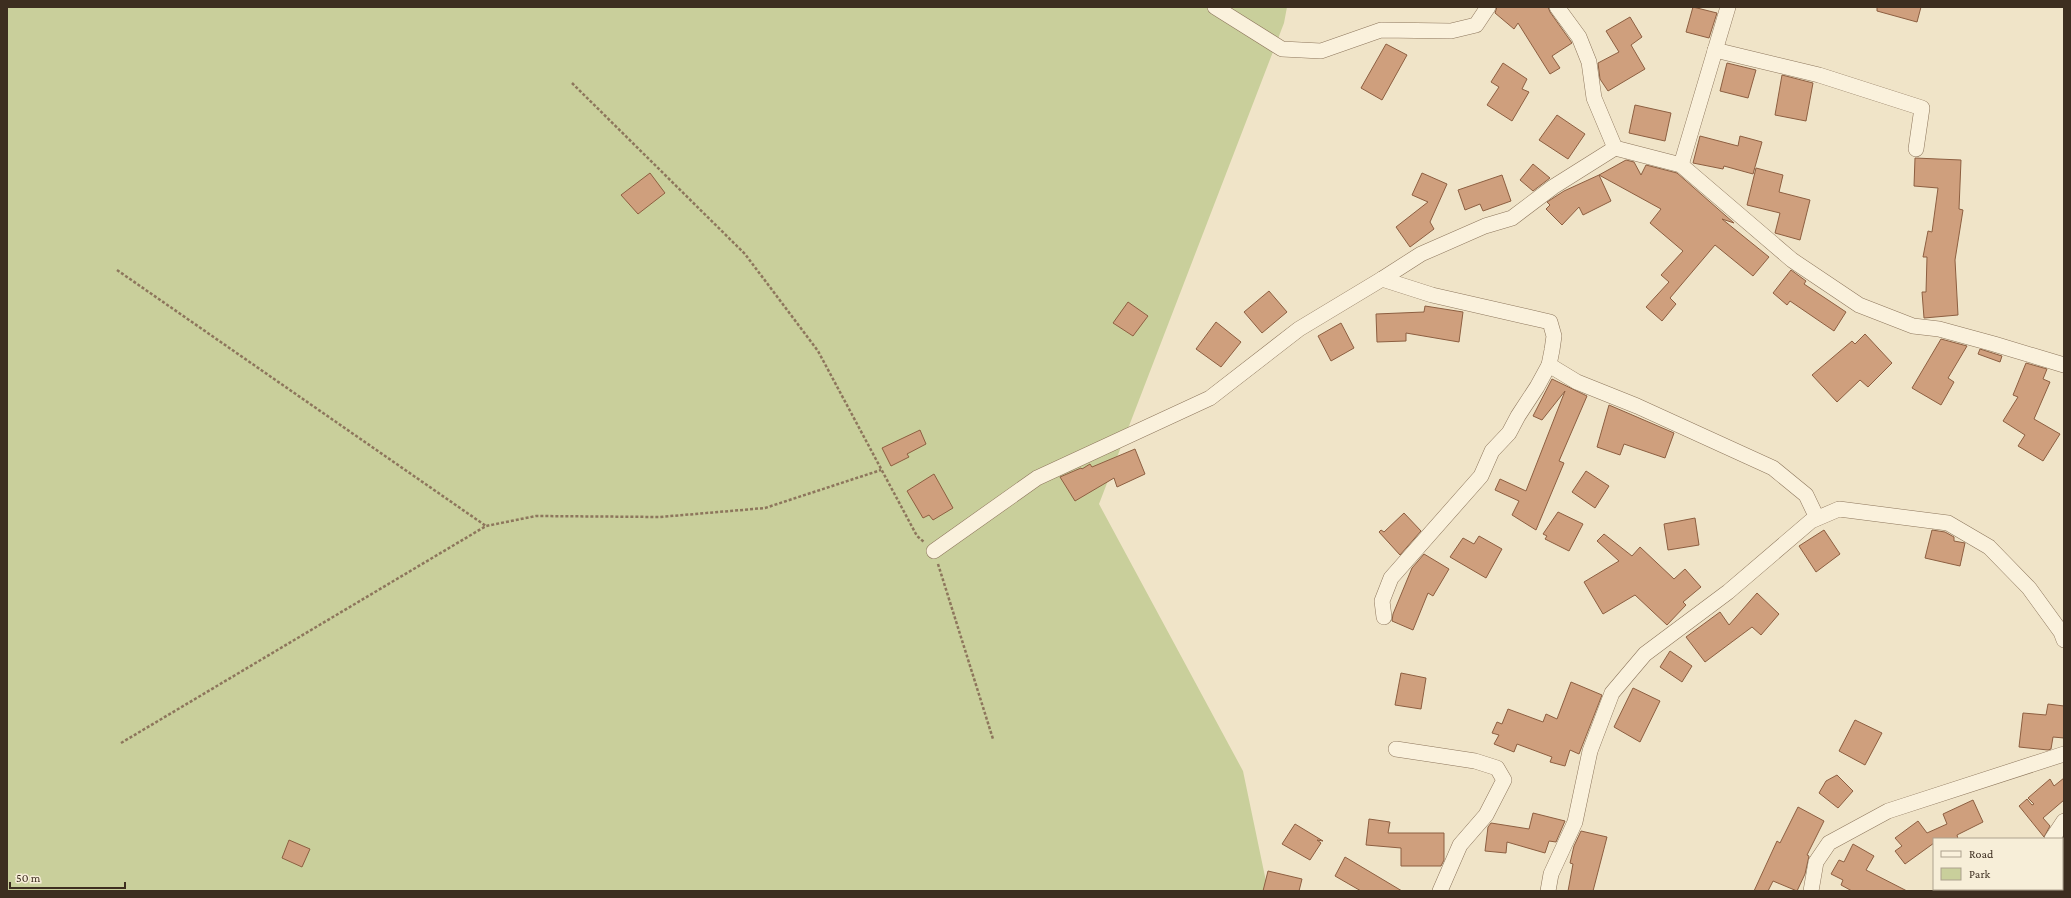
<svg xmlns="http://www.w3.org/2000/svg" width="2071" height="898" font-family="'Crimson Pro',serif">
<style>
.green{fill:#c9cf9b}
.building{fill:#cf9f7d;stroke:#8d5f41}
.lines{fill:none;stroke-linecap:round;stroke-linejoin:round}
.minor-casing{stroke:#8d765c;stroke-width:16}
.path{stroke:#8d765c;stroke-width:2.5;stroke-dasharray:3 2;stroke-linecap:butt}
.minor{stroke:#faf1dc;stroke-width:15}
</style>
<rect width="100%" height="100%" fill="#f0e4c8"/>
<path class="green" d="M7,7h1280l-3,16 -185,481 144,267 25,120h-1261z"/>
<g class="building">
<path d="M1497,7h51l2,5 22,31 -20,13 8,12 -10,6 -32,-51 -4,6 -19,-16z"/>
<path d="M1693,7l24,6 -8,25 -23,-6z"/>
<path d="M1877,7h44l-4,15 -40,-11z"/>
<path d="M1630,17l12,20 -11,8 14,24 -37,22 -8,-12 -2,-16 21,-11 -13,-21z"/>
<path d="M1386,44l21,11 -25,45 -21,-12z"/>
<path d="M1503,63l24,16 -5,10 7,3 -17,29 -25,-16 12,-18 -8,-5z"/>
<path d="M1727,63l29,7 -8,28 -28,-7z"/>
<path d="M1782,75l31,8 -7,38 -31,-6z"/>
<path d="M1635,105l36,8 -6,28 -36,-8z"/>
<path d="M1557,115l28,19 -17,25 -29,-19z"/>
<path d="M1700,136l38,10 2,-10 22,6 -9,32 -29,-8 -1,3 -30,-6z"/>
<path d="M1915,158l46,2 -2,49 4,1 -8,50 3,55 -34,3 -2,-26h4l1,-35h-4l5,-26 4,1 6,-44 -24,-2z"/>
<path d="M1626,160l8,2 7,13 5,-10 31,8 57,50 -12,-4 47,38 -16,19 -38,-31 -45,53 6,6 -14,17 -16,-14 23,-25 -8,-7 22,-24 -33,-28 11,-14 -62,-34z"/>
<path d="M1533,164l17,14 -17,13 -13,-11z"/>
<path d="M1756,168l27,7 -4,17 31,8 -10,40 -25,-7 5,-20 -33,-8z"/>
<path d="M650,173l15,20 -27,21 -17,-19z"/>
<path d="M1422,173l25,11 -17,38 4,7 -24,18 -14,-20 32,-25 -16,-7z"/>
<path d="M1502,175l9,26 -28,10 -3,-7 -15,6 -7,-20z"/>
<path d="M1599,175l12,26 -28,14 -4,-8 -17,18 -16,-16 4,-4 -3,-3 17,-11z"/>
<path d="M1791,270l15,11 -2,3 42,28 -12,19 -44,-30 -3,4 -14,-12z"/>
<path d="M1269,291l18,21 -25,21 -18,-21z"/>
<path d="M1128,302l20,14 -15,20 -20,-13z"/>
<path d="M1425,306l38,6 -4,30 -53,-9v8l-29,1 -1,-28 48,-2z"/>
<path d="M1216,322l25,20 -20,25 -25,-18z"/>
<path d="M1341,323l13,25 -23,13 -13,-25z"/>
<path d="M1865,334l27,29 -24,24 -8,-7 -23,22 -25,-27 40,-34 3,3z"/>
<path d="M1941,339l26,7 -19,32 6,4 -13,23 -29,-17z"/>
<path d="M1980,349l22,7 -2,6 -22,-8z"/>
<path d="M2026,363l21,6 -4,10 7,3 -16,37 26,15 -17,27 -25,-15 7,-11 -22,-14 15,-24 -5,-2z"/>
<path d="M1552,379l35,17 -28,65 5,2 -28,67 -24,-15 7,-14 -24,-11 5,-11 26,12 39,-100 -23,29 -9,-4z"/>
<path d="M1609,405l65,28 -9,25 -41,-14 -4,11 -23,-8z"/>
<path d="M920,430l6,14 -19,10 2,3 -18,9 -9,-18z"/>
<path d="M1135,449l10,25 -28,13 -3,-9 -39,23 -15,-24 21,-9 1,1 8,-5 2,3z"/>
<path d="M1586,471l23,15 -14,22 -23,-16z"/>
<path d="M934,474l19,34 -20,12 -4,-5 -6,3 -16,-27z"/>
<path d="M1558,512l25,12 -14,27 -24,-12 2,-3 -4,-2z"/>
<path d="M1404,513l17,18 -21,24 -21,-23 2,-2 3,2z"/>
<path d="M1695,518l4,27 -31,5 -4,-26z"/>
<path d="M1824,530l16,24 -24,18 -17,-26z"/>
<path d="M1932,530l13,2 9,5v4l11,2 -5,23 -35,-8z"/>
<path d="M1604,534l28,22 8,-9 34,32 11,-10 16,18 -18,15 3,3 -19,20 -32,-30 -32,19 -19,-32 35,-21 -22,-20z"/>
<path d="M1479,536l23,13 -16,29 -36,-21 13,-19 11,6z"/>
<path d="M1424,554l25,15 -16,27 -5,-3 -15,37 -21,-9 1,-7 19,-46z"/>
<path d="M1757,593l22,21 -18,21 -9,-8 -47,35 -19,-25 34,-25 9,13z"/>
<path d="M1670,651l22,15 -10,16 -22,-15z"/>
<path d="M1401,673l25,5 -5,31 -26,-4z"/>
<path d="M1571,682l31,13 -23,59 -9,-4 -5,16 -15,-4 2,-5 -35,-13 -3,8 -20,-8 5,-9 -7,-2 5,-11 5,2 6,-15 35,13 3,-8 11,5z"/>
<path d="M1633,688l27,13 -20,41 -26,-15z"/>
<path d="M2048,704l16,2v32l-11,-1 -2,12 -3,1 -29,-3 4,-34 23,2z"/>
<path d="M1855,720l27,13 -17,32 -26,-14z"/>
<path d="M1837,775l16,16 -15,17 -19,-15 7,-12z"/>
<path d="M2064,778v22l-21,18 7,8 -6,11 -25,-31 8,-7 5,6 2,-1 -6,-6 22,-19 4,7z"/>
<path d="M1973,800l10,22 -26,13 1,4h-24v4l-29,21 -10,-13 7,-5 -7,-8 23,-17 9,12 20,-9 -4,-10z"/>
<path d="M1798,807l26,14 -17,34 2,1 -4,18 -8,17 -24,-10 -5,10h-14l23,-50 3,2z"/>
<path d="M1533,813l32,8 -9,21 -7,-1 -4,12 -38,-11 -1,11 -21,-2 3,-24 3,-4 38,6z"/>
<path d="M1369,819l21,3 -2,11h56v27l-3,6h-40v-18l-35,-3z"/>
<path d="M1295,824l28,17 -6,-1 4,3 -11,17 -28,-16z"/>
<path d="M1581,831l26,6 -14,54h-25l5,-27 -3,-1 4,-17z"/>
<path d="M289,840l21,9 -8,18 -20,-9z"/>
<path d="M1853,844l21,12 -8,14 41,21h-55l-11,-6 2,-5 -12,-6 8,-14 5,2z"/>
<path d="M1345,857l57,34h-41l-26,-15z"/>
<path d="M1268,871l34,8 -3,12h-36z"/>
</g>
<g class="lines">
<defs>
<g id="minor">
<path d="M1215,7l67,42 39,2 60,-21 70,1 25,-6 12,-18"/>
<path d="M1557,7l22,30 10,25 5,36 21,50 66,17 111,95 67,45 54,21 26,3 55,15 70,21"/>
<path d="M1715,50l104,25 103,33 -6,41"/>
<path d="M1681,165l47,-158"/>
<path d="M1382,279l50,16 118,27 4,14 -2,14 -3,15 -12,22 -19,29 -9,17 -17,18 -11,25 -90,102 -9,23 2,16"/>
<path d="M1549,365l28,17 60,24 136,62 33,27 11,23"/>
<path d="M934,551l103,-73 173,-80 89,-69 83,-50 39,-25 64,-28 27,-8 41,-31 62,-39"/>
<path d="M1396,749l79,12 22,7 7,12 -18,35 -26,30 -20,46"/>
<path d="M2052,839l12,-18"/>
<path d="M1548,891l3,-17 24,-52 15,-71 22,-58 33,-39 83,-62 83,-71 28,-12 109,14 41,24 40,41 32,44 3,8"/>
<path d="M1811,891l5,-29 13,-19 59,-32 176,-57"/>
<path d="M2030,891v-2"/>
</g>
</defs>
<use href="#minor" class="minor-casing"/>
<g class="path">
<path d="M572,83l173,171 73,97 99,185 7,6"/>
<path d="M117,270l369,256"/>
<path d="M938,564l55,175"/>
<path d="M121,743l365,-217 50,-10 124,1 105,-9 116,-38"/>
</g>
<use href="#minor" class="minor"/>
</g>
<rect width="2071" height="898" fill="none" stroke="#3d2e20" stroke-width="16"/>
<rect x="1933" y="838" width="130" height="52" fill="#f7eed8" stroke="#ada18e"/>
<rect x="1941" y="851" width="20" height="6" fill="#faf1dc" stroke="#ada18e"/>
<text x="1969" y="858" font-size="12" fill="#3d2e20">Road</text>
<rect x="1941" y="868" width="20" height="12" fill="#c9cf9b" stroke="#ada18e"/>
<text x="1969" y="878" font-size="12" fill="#3d2e20">Park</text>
<path d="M10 882v6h115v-6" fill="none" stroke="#3d2e20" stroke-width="2"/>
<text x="16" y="882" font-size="12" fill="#3d2e20" stroke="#f7eed8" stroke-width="3" paint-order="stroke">50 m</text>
</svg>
